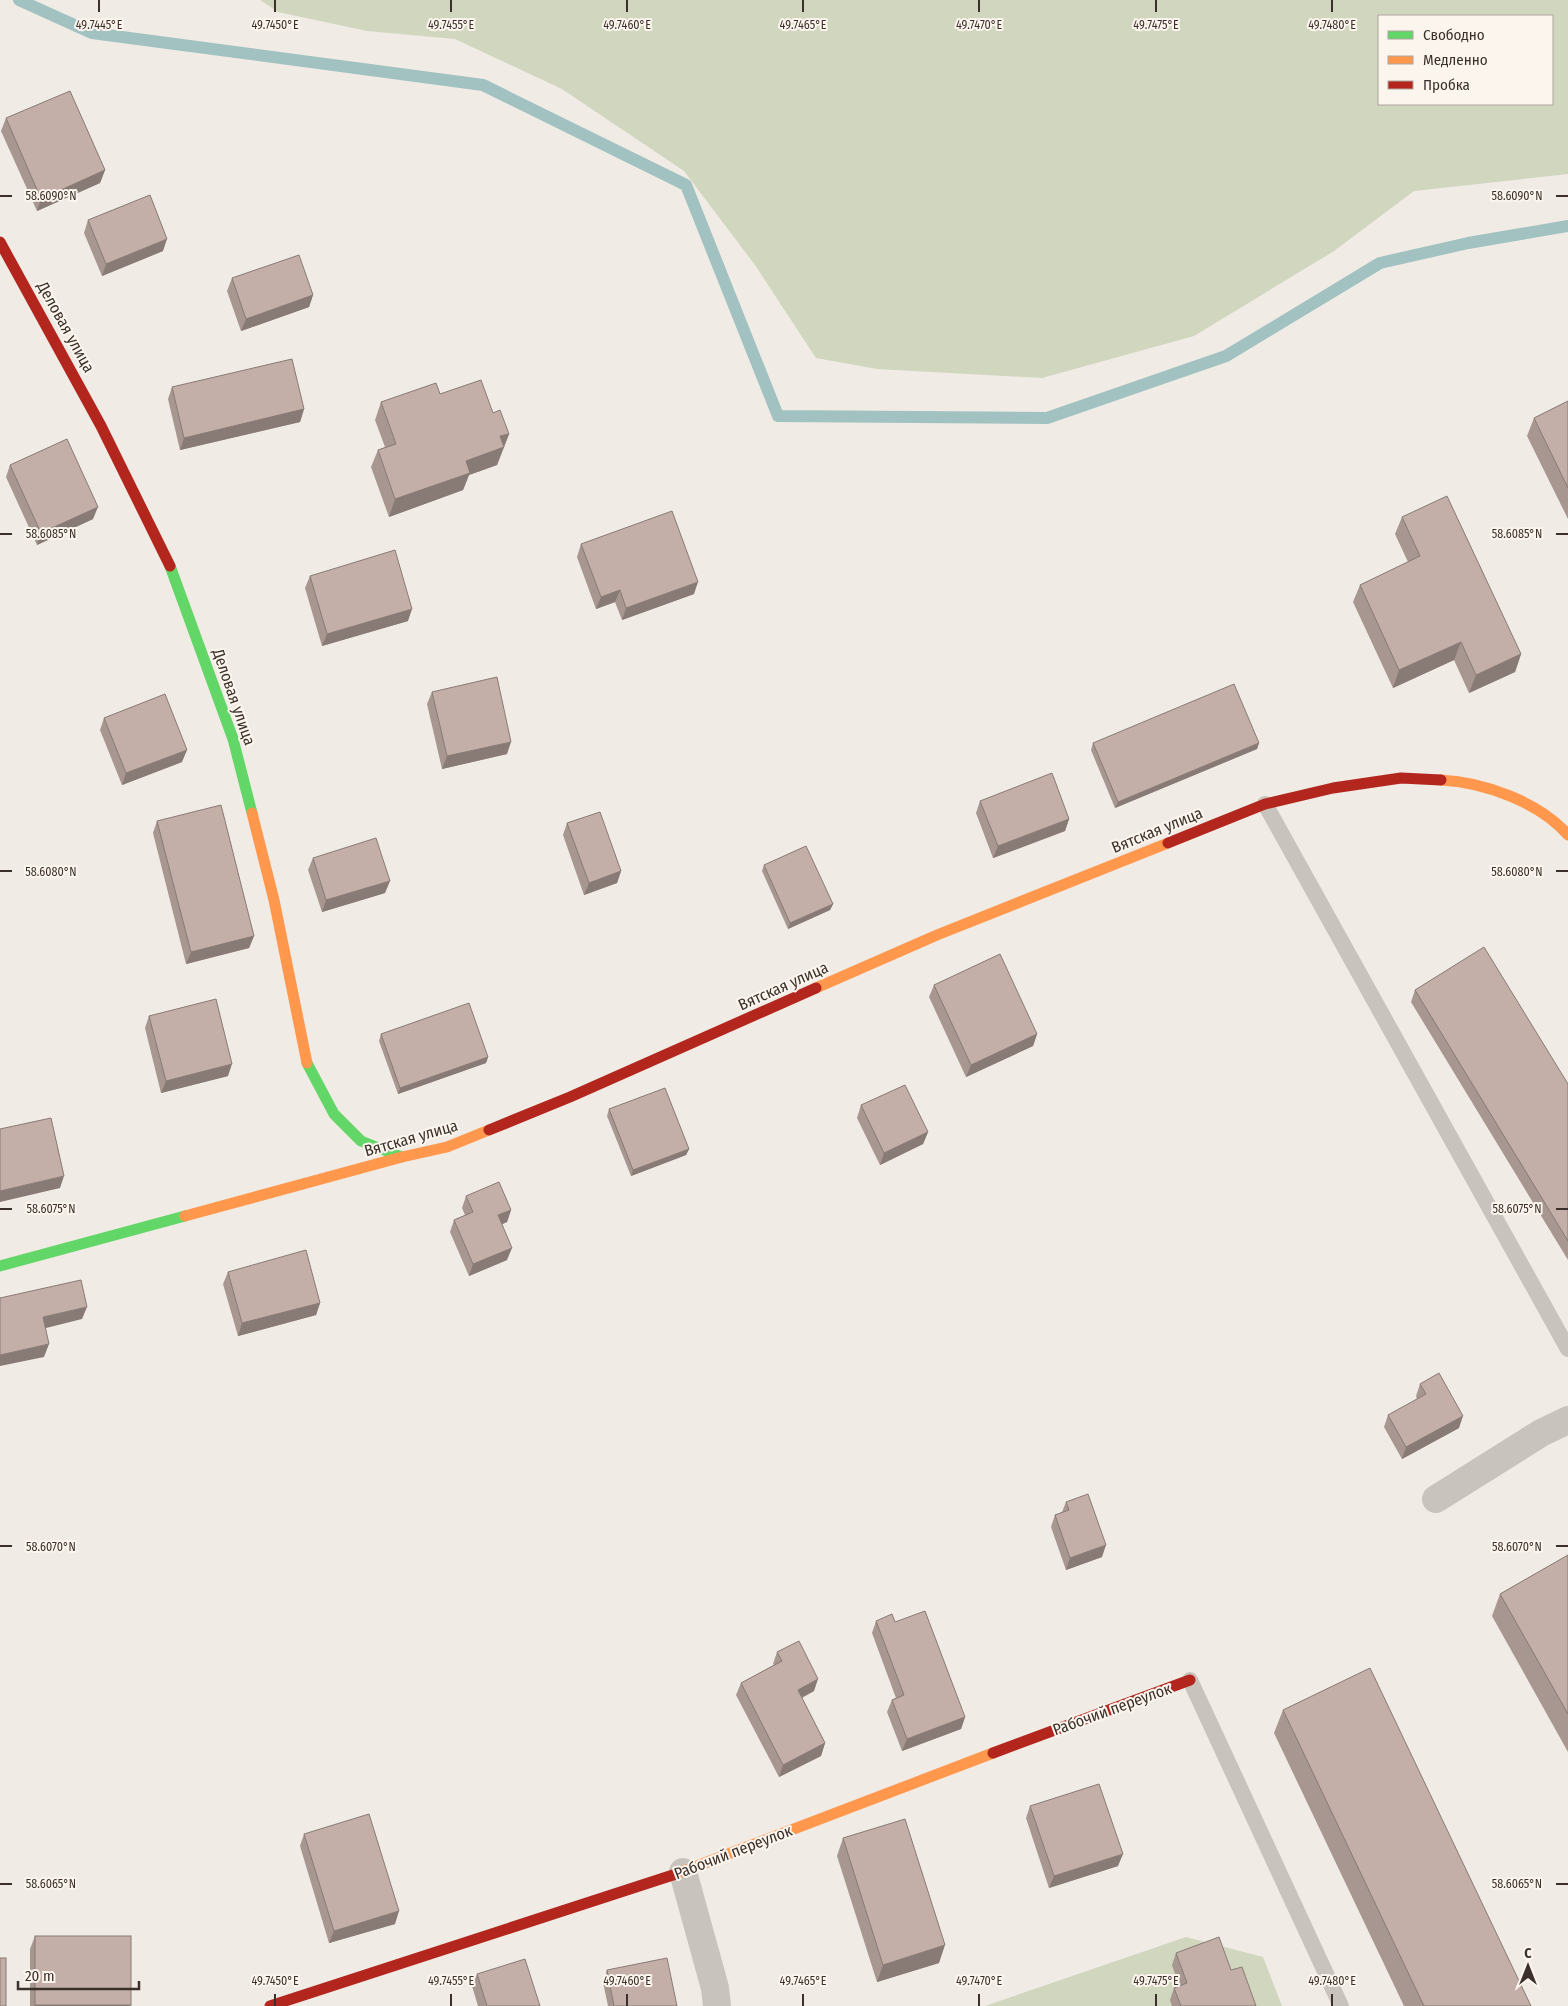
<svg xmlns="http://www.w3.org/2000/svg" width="1568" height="2006" font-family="'Fira Sans Condensed',sans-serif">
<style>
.green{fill:#d1d6bf;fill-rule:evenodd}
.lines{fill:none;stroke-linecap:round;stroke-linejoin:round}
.stream{stroke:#a1c2c1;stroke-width:12}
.lane{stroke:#c9c3be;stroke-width:16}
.street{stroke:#c9c3be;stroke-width:28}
.fast{stroke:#63d668;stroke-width:11}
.slow{stroke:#ff974d;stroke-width:11}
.jam{stroke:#b3261e;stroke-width:11}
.wall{fill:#a89690}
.shaded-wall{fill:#887a75}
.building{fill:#c3afa7;stroke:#887a75}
.ticks{fill:none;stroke:#3b302b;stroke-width:2}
.labels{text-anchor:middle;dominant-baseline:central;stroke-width:4;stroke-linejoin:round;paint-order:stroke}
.street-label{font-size:16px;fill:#3b302b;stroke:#fbf5ee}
.ticks-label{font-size:12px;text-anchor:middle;fill:#3b302b;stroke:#fbf5ee;stroke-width:4;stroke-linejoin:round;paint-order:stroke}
</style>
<rect width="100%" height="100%" fill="#f0ebe5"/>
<g class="green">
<path d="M260,0h1308v174l-154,17 -80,60 -140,85 -152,42 -165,-9 -61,-11 -61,-93 -71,-94 -122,-82 -107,-50 -88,-8 -89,-19zM1552,16v88h-173v-88z"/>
<path d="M1186,1937l77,20 19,49h-297z"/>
</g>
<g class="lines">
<path class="stream" d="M19,0l73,33 391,52 203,100 92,231 269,2 179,-62 154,-93 88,-20 100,-17"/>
<g class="lane">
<path d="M1265,804l303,545"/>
<path d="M1190,1680l151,326"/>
</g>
<g class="street">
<path d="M1436,1499l105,-66 27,-13"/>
<path d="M683,1872l32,116 2,18"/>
</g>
<g class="fast">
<path d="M170,566l63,173 19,74"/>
<path d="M307,1063l27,51 27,27 41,16"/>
<path d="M0,1266l185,-50"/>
</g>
<g class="slow">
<path d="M1441,780c42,2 99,22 127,55"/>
<path d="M252,813l22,87 33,163"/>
<path d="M816,988l121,-53 231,-92"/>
<path d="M185,1216l217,-59 45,-10 42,-17"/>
<path d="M676,1874l317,-121"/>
</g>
<g class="jam">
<path d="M0,242l101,184 69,140"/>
<path d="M1168,843l97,-39 68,-16 68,-10 40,2"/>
<path d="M489,1130l81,-33 246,-109"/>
<path d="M993,1753l197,-73"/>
<path d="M270,2006l406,-132"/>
</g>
</g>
<g class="wall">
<path d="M6,118l99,52 -5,13 -63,28 -36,-80z"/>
<path d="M88,220l75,31 -61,25 -18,-43z"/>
<path d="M232,278l81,17 -4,12 -68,24 -14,-40z"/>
<path d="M172,387l132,22 -4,13 -120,28 -12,-51z"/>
<path d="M440,394l53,19 16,21 -12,31 -28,10 -6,15 -74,27 -18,-50 7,-17 7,-3 -10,-27 6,-18z"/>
<path d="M1568,401v118l-41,-83 7,-18z"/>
<path d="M10,465l83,54 -56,26 -31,-68z"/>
<path d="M1402,517l119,137 -6,18 -46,21 -15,-33 -61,28 -40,-86 7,-17 48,-23 -13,-28z"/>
<path d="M581,544l113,50 -72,26 -7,-18 -19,7 -19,-52z"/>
<path d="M310,576l98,45 -86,25 -17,-58z"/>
<path d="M432,692l75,62 -65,15 -15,-65z"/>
<path d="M104,718l78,44 -60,23 -22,-55z"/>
<path d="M1093,743h166l-2,6 -142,59 -24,-58z"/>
<path d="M980,801l89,18 -4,12 -72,27 -17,-45z"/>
<path d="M157,821l97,115 -5,12 -63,16 -33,-131z"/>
<path d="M567,823l54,48 -4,12 -33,12 -21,-60z"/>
<path d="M313,858l72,35 -63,19 -14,-42z"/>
<path d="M764,865l69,39 -3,6 -42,19 -26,-58z"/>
<path d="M934,985l103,49 -4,12 -67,31 -37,-80z"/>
<path d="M1415,990l153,94v176l-157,-258z"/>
<path d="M149,1016l79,60 -67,17 -16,-65z"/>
<path d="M381,1034l107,23 -2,6 -88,31 -19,-53z"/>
<path d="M861,1105l67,27 -5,12 -43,21 -23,-47z"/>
<path d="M609,1109l80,40 -3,6 -55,21 -24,-60z"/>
<path d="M466,1196l45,14 -4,12 -5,2 5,36 -38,16 -19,-44 4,-12 11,-5 -3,-7z"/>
<path d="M228,1272l92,31 -4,12 -78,21 -15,-52z"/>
<path d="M1420,1384l39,44 -57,31 -18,-32 4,-12 29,-16 -1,-3z"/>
<path d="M1066,1502l36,55 -36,13 -15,-43 4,-12 7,-3z"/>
<path d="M1568,1555v197l-76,-136 8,-22z"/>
<path d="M876,1621l89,96 -4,12 -59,22 -15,-39 5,-12 4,-2 -24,-65z"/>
<path d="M777,1652l37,39 -12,7 23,45 -4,13 -42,21 -43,-82 5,-12 33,-18 -1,-1z"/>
<path d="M1283,1710l248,296h-127l-130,-273z"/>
<path d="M1030,1806l88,60 -69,22 -23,-70z"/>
<path d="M304,1834l91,90 -66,19 -29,-97z"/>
<path d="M843,1838l96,125 -62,19 -40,-126z"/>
<path d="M35,1936h96l-1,70h-100v-57z"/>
<path d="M1176,1953l55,17 25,36h-84l-2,-6 4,-12 5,-2 -7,-21z"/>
<path d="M607,1970l70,36h-69l-5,-24z"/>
<path d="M477,1974l63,32h-62l-6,-20z"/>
</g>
<g class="shaded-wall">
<path d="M105,170l-5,13 -63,28 4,-12z"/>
<path d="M167,239l-4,12 -61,25 4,-12z"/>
<path d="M313,295l-4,12 -68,24 5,-12z"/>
<path d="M304,409l-4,13 -120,28 4,-12z"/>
<path d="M509,434l-12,31 -28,10 -6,15 -74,27 6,-18 71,-38 34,-25z"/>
<path d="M98,507l-5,12 -56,26 4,-12z"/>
<path d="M698,582l-4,12 -72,26 4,-12z"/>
<path d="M620,590l-5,12 -19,7 5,-12z"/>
<path d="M412,609l-4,12 -86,25 5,-12z"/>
<path d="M1461,642l-7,18 -61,28 6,-18z"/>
<path d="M1521,654l-6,18 -46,21 7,-18z"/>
<path d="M511,742l-4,12 -65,15 5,-13z"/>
<path d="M1259,743l-2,6 -142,59 3,-6z"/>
<path d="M187,750l-5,12 -60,23 4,-12z"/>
<path d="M1069,819l-4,12 -72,27 5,-12z"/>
<path d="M621,871l-4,12 -33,12 5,-12z"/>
<path d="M390,881l-5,12 -63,19 4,-12z"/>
<path d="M833,904l-3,6 -42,19 2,-6z"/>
<path d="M254,936l-5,12 -63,16 5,-12z"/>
<path d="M1037,1034l-4,12 -67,31 5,-12z"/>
<path d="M488,1057l-2,6 -88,31 2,-6z"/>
<path d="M232,1064l-4,12 -67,17 5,-12z"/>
<path d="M928,1132l-5,12 -43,21 4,-12z"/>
<path d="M689,1149l-3,6 -55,21 2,-6z"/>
<path d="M64,1176l-4,12 -60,14v-11z"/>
<path d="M511,1210l-4,12 -13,6 4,-13z"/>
<path d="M512,1248l-5,12 -38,16 4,-12z"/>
<path d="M320,1303l-4,12 -78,21 4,-13z"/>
<path d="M87,1307l-5,12 -44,11 5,-13z"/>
<path d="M49,1344l-5,13 -44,9v-11z"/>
<path d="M1463,1416l-4,12 -57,31 4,-12z"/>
<path d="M1106,1545l-4,12 -36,13 4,-12z"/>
<path d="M818,1679l-4,12 -21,11 5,-12z"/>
<path d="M965,1717l-4,12 -59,22 5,-12z"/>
<path d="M825,1743l-4,13 -42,21 4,-12z"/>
<path d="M1123,1854l-5,12 -69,22 5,-12z"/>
<path d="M399,1911l-4,13 -66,19 5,-12z"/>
<path d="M945,1945l-6,18 -62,19 6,-17z"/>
<path d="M35,2005h96l-1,1h-95z"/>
</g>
<g class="building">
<path d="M70,91l35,79 -64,29 -35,-81z"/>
<path d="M150,195l17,44 -61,25 -18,-44z"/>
<path d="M299,255l14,40 -67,24 -14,-41z"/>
<path d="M292,359l12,50 -120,29 -12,-51z"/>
<path d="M481,380l12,33 7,-3 9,24 -9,2 4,11 -38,14 4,12 -75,26 -17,-49 18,-6 -15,-42 55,-19 4,11z"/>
<path d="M1568,401v87l-34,-70z"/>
<path d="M67,439l31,68 -57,26 -31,-68z"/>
<path d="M1447,496l74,158 -45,21 -15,-33 -62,28 -39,-85 60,-29 -18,-39z"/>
<path d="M672,511l26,71 -72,26 -6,-18 -19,7 -20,-53z"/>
<path d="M395,550l17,59 -85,25 -17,-58z"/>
<path d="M497,677l14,65 -64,14 -15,-64z"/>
<path d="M1234,684l25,59 -141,59 -25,-59z"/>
<path d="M165,694l22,56 -61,23 -22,-55z"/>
<path d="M1052,773l17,46 -71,27 -18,-45z"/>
<path d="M221,805l33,131 -63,16 -34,-131z"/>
<path d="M600,812l21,59 -32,12 -22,-60z"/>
<path d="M376,838l14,43 -64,19 -13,-42z"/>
<path d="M806,846l27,58 -43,19 -26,-58z"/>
<path d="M1484,947l84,137v157l-153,-251z"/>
<path d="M1000,954l37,80 -66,31 -37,-80z"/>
<path d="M216,999l16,65 -66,17 -17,-65z"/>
<path d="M469,1003l19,54 -88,31 -19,-54z"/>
<path d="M905,1085l23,47 -44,21 -23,-48z"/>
<path d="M665,1088l24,61 -56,21 -24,-61z"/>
<path d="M51,1118l13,58 -64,15v-62z"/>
<path d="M499,1182l12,28 -13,5 14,33 -39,16 -19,-44 19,-8 -7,-16z"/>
<path d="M306,1250l14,53 -78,20 -14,-51z"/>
<path d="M81,1280l6,27 -44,10 6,27 -49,11v-57z"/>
<path d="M1439,1373l24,43 -57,31 -18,-32 38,-21 -6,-10z"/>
<path d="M1088,1494l18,51 -36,13 -15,-43 14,-5 -3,-8z"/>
<path d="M1568,1555v159l-68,-120z"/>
<path d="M925,1611l40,106 -58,22 -15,-39 12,-5 -28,-74 16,-7 3,8z"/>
<path d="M799,1641l19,38 -20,11 27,53 -42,22 -42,-82 41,-22 -5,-9z"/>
<path d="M1370,1668l161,338h-107l-141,-296z"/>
<path d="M1099,1784l24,70 -69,22 -24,-70z"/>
<path d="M369,1814l30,97 -65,20 -30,-97z"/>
<path d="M905,1819l40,126 -62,20 -40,-127z"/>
<rect x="35" y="1936" width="96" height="69"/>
<path d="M1219,1937l12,33 11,-3 14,39h-75l-7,-18 13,-5 -11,-30z"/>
<rect x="0" y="1958" width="6" height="48"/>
<path d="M667,1958l10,48h-63l-7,-36z"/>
<path d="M525,1959l15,47h-53l-10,-32z"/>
</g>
<path class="ticks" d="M99,0v12M275,0v12M451,0v12M627,0v12M803,0v12M979,0v12M1156,0v12M1332,0v12M0,196h12M1556,196h12M0,534h12M1556,534h12M0,871h12M1556,871h12M0,1209h12M1556,1209h12M0,1546h12M1556,1546h12M0,1884h12M1556,1884h12M275,1994v12M451,1994v12M627,1994v12M803,1994v12M979,1994v12M1156,1994v12M1332,1994v12"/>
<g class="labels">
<g class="street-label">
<text transform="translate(66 327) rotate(61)">Деловая улица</text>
<text transform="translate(234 697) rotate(71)">Деловая улица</text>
<text transform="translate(1157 830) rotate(-22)">Вятская улица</text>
<text transform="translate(783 986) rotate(-24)">Вятская улица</text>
<text transform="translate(411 1138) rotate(-16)">Вятская улица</text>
<text transform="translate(1112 1709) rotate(-20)">Рабочий переулок</text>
<text transform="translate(733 1852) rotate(-21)">Рабочий переулок</text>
</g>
</g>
<g class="ticks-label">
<text x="99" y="29">49.7445°E</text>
<text x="275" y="29">49.7450°E</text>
<text x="451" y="29">49.7455°E</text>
<text x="627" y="29">49.7460°E</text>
<text x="803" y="29">49.7465°E</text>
<text x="979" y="29">49.7470°E</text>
<text x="1156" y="29">49.7475°E</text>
<text x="1332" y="29">49.7480°E</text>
<text x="51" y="200">58.6090°N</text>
<text x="1517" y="200">58.6090°N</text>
<text x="51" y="538">58.6085°N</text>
<text x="1517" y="538">58.6085°N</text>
<text x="51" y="876">58.6080°N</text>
<text x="1517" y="876">58.6080°N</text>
<text x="51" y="1213">58.6075°N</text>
<text x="1517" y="1213">58.6075°N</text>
<text x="51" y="1551">58.6070°N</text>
<text x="1517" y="1551">58.6070°N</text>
<text x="51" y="1888">58.6065°N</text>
<text x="1517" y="1888">58.6065°N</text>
<text x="275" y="1985">49.7450°E</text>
<text x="451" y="1985">49.7455°E</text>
<text x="627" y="1985">49.7460°E</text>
<text x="803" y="1985">49.7465°E</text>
<text x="979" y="1985">49.7470°E</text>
<text x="1156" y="1985">49.7475°E</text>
<text x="1332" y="1985">49.7480°E</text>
</g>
<rect x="1378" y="15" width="175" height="90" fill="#fbf5ee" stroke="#aea6a0"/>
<rect x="1388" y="31" width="25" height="8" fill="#63d668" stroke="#aea6a0"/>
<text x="1423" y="40" font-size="15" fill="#3b302b">Свободно</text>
<rect x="1388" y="56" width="25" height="8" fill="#ff974d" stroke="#aea6a0"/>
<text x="1423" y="65" font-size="15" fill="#3b302b">Медленно</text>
<rect x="1388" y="81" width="25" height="8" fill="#b3261e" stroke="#aea6a0"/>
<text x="1423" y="90" font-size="15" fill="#3b302b">Пробка</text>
<g transform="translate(1528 1966)" stroke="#fbf5ee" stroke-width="4" paint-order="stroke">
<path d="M0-4L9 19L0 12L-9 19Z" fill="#3b302b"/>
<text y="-8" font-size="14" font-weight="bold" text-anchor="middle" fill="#3b302b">С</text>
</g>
<path d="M18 1981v8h121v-8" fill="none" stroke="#3b302b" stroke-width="2.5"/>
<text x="25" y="1981" font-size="15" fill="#3b302b" stroke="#fbf5ee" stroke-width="4" paint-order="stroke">20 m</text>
</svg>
